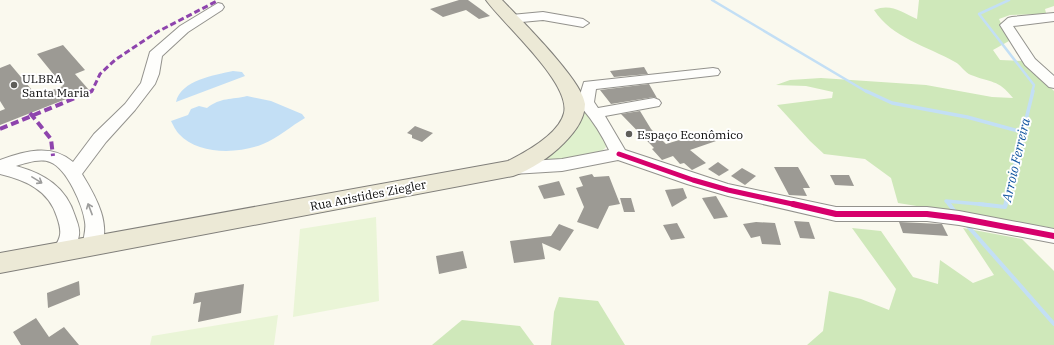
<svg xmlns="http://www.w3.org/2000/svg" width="1054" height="345" font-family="'IBM Plex Serif',serif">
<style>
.green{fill:#dff1cd}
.forest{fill:#cfe8ba}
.pitch{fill:#eaf5d7}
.water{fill:#c3dff5}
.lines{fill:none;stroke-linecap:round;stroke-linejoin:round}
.stream-far2{stroke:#c3dff5;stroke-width:2.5}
.stream-far1{stroke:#c3dff5;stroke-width:3.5}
.stream{stroke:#c3dff5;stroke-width:4}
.building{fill:#9c9a94}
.minor-casing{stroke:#93928d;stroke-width:2}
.major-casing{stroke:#807f7a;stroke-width:2}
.minor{fill:#fefefc;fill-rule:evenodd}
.major{fill:#ece9d6;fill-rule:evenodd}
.quiet-far1{stroke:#8e44ad;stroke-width:3;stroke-dasharray:6 3;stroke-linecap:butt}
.quiet{stroke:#8e44ad;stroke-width:4;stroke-dasharray:8 4;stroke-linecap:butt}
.cycleway-far1-casing{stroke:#fff;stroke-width:8}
.cycleway-casing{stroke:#fff;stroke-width:8}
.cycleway-far1{stroke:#d6006c;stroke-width:5}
.cycleway{stroke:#d6006c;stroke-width:6}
.oneway{stroke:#9d9d9c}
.poi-dot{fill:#5f5e5a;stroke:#fff;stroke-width:1.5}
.labels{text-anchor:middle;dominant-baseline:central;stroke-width:4;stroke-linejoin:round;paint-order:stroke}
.poi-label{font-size:12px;fill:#0b0b0b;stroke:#fff;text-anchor:start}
.street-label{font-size:12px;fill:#0b0b0b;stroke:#fff}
.water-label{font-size:13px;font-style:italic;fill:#1054a0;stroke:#fff}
</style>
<rect width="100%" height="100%" fill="#faf9ee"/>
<path class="green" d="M584,109l21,31 1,7 -5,5 -68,12 17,-8 7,-8z"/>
<g class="forest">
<path d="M919,0h135v6l-9,3 1,4 -2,1 -34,1 -11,4 10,22 -16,9 7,10 24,1 30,30v137l-156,-25 -7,-25 -26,-19 -41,-5 -14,-13 -33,-36 55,-7 1,-6 -27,-6 -30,-1 14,-5 31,-2 105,7 66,12 21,1c-15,-19 -22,-15 -42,-23 -6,-2 -10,-10 -16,-13 -28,-16 -63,-24 -81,-52 17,-7 27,2 43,9z"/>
<path d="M852,228l29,3 32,46 25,7 2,-24 33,23 21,-8 -31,-47 59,11 32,32v74h-247l16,-14 6,-40 32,8 28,11 7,-21z"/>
<path d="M559,297l39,4 27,44h-74l3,-33z"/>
<path d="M462,320l58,6 14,19h-102z"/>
</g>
<g class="pitch">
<path d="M376,217l3,84 -86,16 7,-88z"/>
<path d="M278,315l-4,30h-124l2,-9z"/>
</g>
<g class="water">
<path d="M233,71l9,1 3,4 -69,26c5,-22 39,-27 57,-31z"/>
<path d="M247,96l24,5 31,13 3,4c-14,8 -27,20 -42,26 -24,10 -65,11 -84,-10 -3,-3 -6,-9 -8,-13l17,-6 3,-6 8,-3 8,2c14,-11 24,-8 40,-12z"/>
</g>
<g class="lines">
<g class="stream-far2">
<path d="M712,0l155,92"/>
<path d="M1009,0l-30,14 55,71 -2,7"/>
</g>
<g class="stream-far1">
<path d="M866,91l26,12 75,14 55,15"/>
<path d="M950,205l-4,-4 43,4"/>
<path d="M1005,205l28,-114"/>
</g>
<g class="stream">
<path d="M949,204l7,9"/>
<path d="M979,204l26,3 1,-3"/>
<path d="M966,224l88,100"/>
</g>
</g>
<g class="building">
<path d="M459,0h9l22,16 -11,3 -13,-9 -23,7 -13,-8z"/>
<path d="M63,45l22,25 -10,4 14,16 -89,35v-14l5,-2 -5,-8v-33l10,-4 27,32 26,-10 -26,-32z"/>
<path d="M644,67l4,7 -34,3 -4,-6z"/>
<path d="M649,84l8,14 -3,-1 -43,7 -11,-14z"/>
<path d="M640,111l11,18 15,15 43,-13 10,9 -29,10 16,13 -14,7 -8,-7 -4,1 -7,-8 -11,4 -10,-11 2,-1 -33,-34z"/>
<path d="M415,126l18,7 -11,9 -10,-4v-3l-5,-2z"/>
<path d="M718,162l11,8 -10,6 -11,-7z"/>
<path d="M774,167h24l12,21h-7l4,8 -18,-1z"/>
<path d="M742,168l14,8 -11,9 -14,-9z"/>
<path d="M592,174l2,3 15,-1 11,28 -11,2 -11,23 -21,-7 7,-15 -8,-19 7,-2 -4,-9z"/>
<path d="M830,175h19l5,11 -19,-1z"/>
<path d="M559,181l6,14 -21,4 -6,-13z"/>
<path d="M683,188l4,10 -15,9 -7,-17z"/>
<path d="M716,196l12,21 -14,2 -12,-21z"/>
<path d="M620,198h11l4,14h-11z"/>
<path d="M794,221l15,1 6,17 -15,-1z"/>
<path d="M756,222l19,1 6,22 -19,-1 -2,-8 -9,2 -8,-14z"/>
<path d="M899,222l43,2 6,12 -45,-3z"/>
<path d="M677,223l8,15 -14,2 -8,-15z"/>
<path d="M559,224l15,6 -14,21 -18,-8 3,16 -31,4 -4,-22 41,-5z"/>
<path d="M463,251l4,17 -28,6 -3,-18z"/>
<path d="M79,281l1,14 -32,13 -1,-15z"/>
<path d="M244,284l-3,29 -43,9 3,-20 -8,2 2,-11z"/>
<path d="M36,318l13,19 15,-10 15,18h-58l-8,-13z"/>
</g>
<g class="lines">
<defs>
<g id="minor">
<path d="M218,3l4,1 2,3 -2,3 -34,22 -26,24 -3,18 -4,10 -20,26 -29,32 -24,32c14,23 31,52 17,78l-7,3 -7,-3c-5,-9 2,-19 0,-30 -2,-16 -18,-54 -35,-60 -10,-4 -24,1 -34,4 29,8 50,21 59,50 2,6 5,12 4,19 -1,8 -6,15 -10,22l-7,3 -7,-3 -3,-5c3,-6 7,-11 8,-17 1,-6 -1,-12 -3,-18 -8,-27 -32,-37 -57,-43v-14c24,-9 52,-17 73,2l21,-28 31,-30 16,-21 9,-31 30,-26z"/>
<path d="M543,12l40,7 6,4 -6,4 -40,-7 -32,3 -6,-4 6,-4z"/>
<path d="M1054,13v8l-41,5 22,33 19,17v12l-5,-1 -24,-22 -25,-40 8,-7 4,-1z"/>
<path d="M713,68l5,1 2,3 -2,3 -122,14 -2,13 4,6 56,-10 5,2 2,3 -2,3 -54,10 20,34 103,34 108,23h91l32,4 95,18v14l-95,-18 -32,-4h-91l-108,-25 -41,-12 -69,-24 -56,11 -49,3 -6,-2 -2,-4 2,-4 6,-2 49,-3 47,-9c-7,-15 -16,-29 -27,-42l-11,-2 -2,-3 2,-3 8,-2 5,-16z"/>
</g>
<path id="major" d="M486,0h16c18,19 81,81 83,104 0,15 -11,29 -21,39 -14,14 -33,27 -51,33l-513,97v-20l508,-92c18,-9 51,-27 56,-48 7,-30 -60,-88 -78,-113z"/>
</defs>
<use href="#minor" class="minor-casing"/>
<use href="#major" class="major-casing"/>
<use href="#minor" class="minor"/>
<use href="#major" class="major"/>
<path class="quiet-far1" d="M89,92l3,-1 8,-17 15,-14 42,-28 60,-31"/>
<g class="quiet">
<path d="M30,113l21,26 2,17"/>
<path d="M0,129l92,-38"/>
</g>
<defs>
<path id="cycleway-far1" d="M619,154l74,26 35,10 69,15"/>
<path id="cycleway" d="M793,204l43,10h91l32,4 95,18"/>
</defs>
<use href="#cycleway-far1" class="cycleway-far1-casing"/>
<use href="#cycleway" class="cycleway-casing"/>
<use href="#cycleway-far1" class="cycleway-far1"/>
<use href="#cycleway" class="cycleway"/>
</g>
<defs><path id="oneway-shaft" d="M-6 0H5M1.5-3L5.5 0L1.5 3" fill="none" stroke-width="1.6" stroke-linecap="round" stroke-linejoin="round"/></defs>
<g class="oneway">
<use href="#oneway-shaft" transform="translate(37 180) rotate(31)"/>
<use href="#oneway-shaft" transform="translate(90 209) rotate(-111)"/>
</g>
<g class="poi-dot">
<circle cx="14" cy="85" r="4"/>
<circle cx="629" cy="134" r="4"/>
</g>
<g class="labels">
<g class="poi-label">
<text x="22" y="78">ULBRA<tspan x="22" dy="14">Santa Maria</tspan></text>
<text x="637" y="134">Espaço Econômico</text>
</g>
<g class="street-label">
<text transform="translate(368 195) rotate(-11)">Rua Aristides Ziegler</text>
</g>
<g class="water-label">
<text transform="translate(1016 160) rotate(-77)">Arroio Ferreira</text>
</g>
</g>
</svg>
